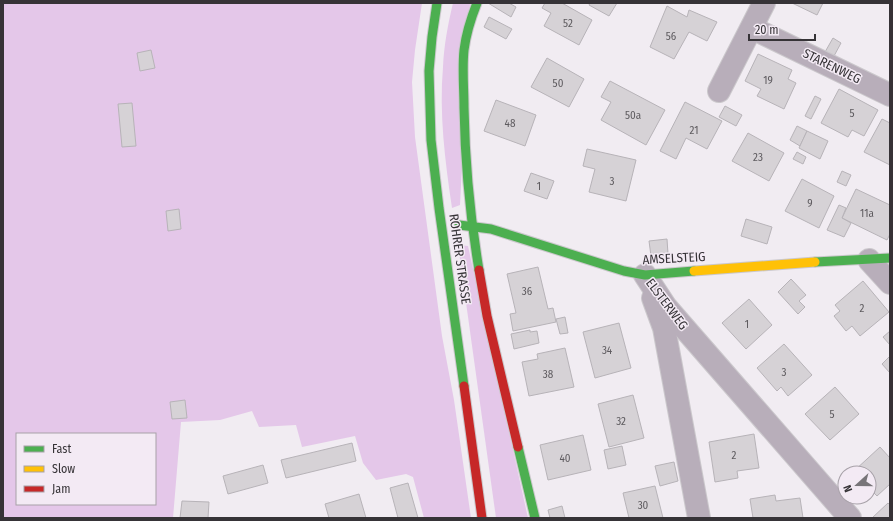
<svg xmlns="http://www.w3.org/2000/svg" width="893" height="521" font-family="'Fira Sans Condensed',sans-serif">
<style>
.green{fill:#e4c7e9;fill-rule:evenodd}
.building{fill:#d6d2d6;stroke:#b7b3b8}
.lines{fill:none;stroke-linecap:round;stroke-linejoin:round}
.street-casing{stroke:#cbc8cc;stroke-width:24}
.fast-casing{stroke:#cbc8cc;stroke-width:11}
.slow-casing{stroke:#cbc8cc;stroke-width:11}
.jam-casing{stroke:#cbc8cc;stroke-width:11}
.street{stroke:#b8aeba;stroke-width:22}
.fast{stroke:#4caf50;stroke-width:9}
.slow{stroke:#ffc107;stroke-width:9}
.jam{stroke:#c62828;stroke-width:9}
.labels{text-anchor:middle;dominant-baseline:central;stroke-width:3;stroke-linejoin:round;paint-order:stroke}
.number-label{font-size:11px;fill:#5e5b5f}
.street-label{font-size:13px;fill:#363337;stroke:#f3eaf4}
</style>
<rect width="100%" height="100%" fill="#f1ecf2"/>
<g class="green">
<path d="M3,3h419l-7,47 -3,32 3,55 27,199 12,64 17,118h-47l-11,-41 -7,-3 -30,6 -13,-17 -8,-27 -53,11 -6,-22 -37,2 -7,-16 -32,9 -39,2 -8,96h-170zM17,434h138v70h-138z"/>
<path d="M453,3h17l-10,202 -8,3c-7,-47 -13,-95 -9,-141 1,-22 5,-43 10,-64z"/>
<path d="M458,245l10,1 60,272h-32z"/>
</g>
<g class="building">
<path d="M488,3h21l7,4 -5,10z"/>
<path d="M545,3h17l30,17 -13,25 -35,-19 7,-13 -9,-5z"/>
<path d="M590,3h27l-8,13 -20,-11z"/>
<path d="M792,3h31l-6,12z"/>
<path d="M667,6l20,11 2,-7 28,12 -10,19 -18,-9 -15,27 -24,-12z"/>
<path d="M489,17l23,12 -6,10 -22,-12z"/>
<path d="M833,38l8,5 -7,13 -9,-4z"/>
<path d="M151,50l4,18 -15,3 -3,-18z"/>
<path d="M758,54l34,16 -4,9 8,4 -12,26 -27,-13 4,-7 -16,-8z"/>
<path d="M547,58l37,21 -15,28 -38,-20z"/>
<path d="M610,81l55,29 -19,35 -45,-25 10,-18 -10,-5z"/>
<path d="M839,89l39,21 -14,26 -12,-6 -4,7 -27,-14z"/>
<path d="M815,96l6,3 -10,20 -6,-3z"/>
<path d="M496,100l40,15 -11,31 -41,-15z"/>
<path d="M685,102l37,19 -15,28 -21,-11 -10,21 -16,-8z"/>
<path d="M132,103l4,43 -14,1 -4,-43z"/>
<path d="M725,106l17,9 -6,11 -17,-9z"/>
<path d="M882,119l8,4v42l-26,-13z"/>
<path d="M797,126l10,5 -7,15 -10,-6z"/>
<path d="M807,131l21,10 -8,18 -21,-11z"/>
<path d="M748,133l36,20 -15,28 -37,-20z"/>
<path d="M587,149l49,11 -10,41 -37,-9 6,-23 -12,-3z"/>
<path d="M797,152l9,5 -3,7 -10,-5z"/>
<path d="M842,171l9,4 -5,11 -9,-4z"/>
<path d="M531,173l23,8 -7,18 -23,-8z"/>
<path d="M802,179l32,17 -15,32 -34,-17z"/>
<path d="M856,189l34,16v29l-3,6 -45,-22z"/>
<path d="M839,205l7,3 -4,10 9,5 -7,14 -17,-7z"/>
<path d="M179,209l2,20 -13,2 -2,-20z"/>
<path d="M746,219l26,8 -5,17 -26,-8z"/>
<path d="M667,239l1,15 -17,2 -2,-15z"/>
<path d="M538,267l10,42 5,-1 3,14 -43,9 -3,-17 6,-1 -9,-39z"/>
<path d="M791,279l15,16 -7,6 6,6 -7,7 -20,-22z"/>
<path d="M863,281l26,31 -29,24 -8,-10 -6,5 -12,-15 6,-5 -5,-6z"/>
<path d="M749,299l23,26 -26,24 -24,-26z"/>
<path d="M565,317l3,16 -8,1 -4,-15z"/>
<path d="M619,323l12,45 -36,10 -12,-46z"/>
<path d="M530,330v2l7,-1 2,12 -25,6 -3,-15z"/>
<path d="M890,331v14l-7,-8z"/>
<path d="M784,344l28,31 -24,21 -7,-9 -4,4 -20,-23z"/>
<path d="M565,348l9,39 -45,9 -7,-34 16,-3 -1,-5z"/>
<path d="M890,356v17l-8,-9z"/>
<path d="M835,387l24,27 -29,26 -25,-26z"/>
<path d="M633,395l11,43 -35,9 -11,-43z"/>
<path d="M185,400l2,18 -15,1 -2,-17z"/>
<path d="M754,434l5,34 -22,3 1,7 -23,4 -6,-40z"/>
<path d="M583,435l8,35 -43,10 -8,-35z"/>
<path d="M352,443l4,18 -70,17 -5,-18z"/>
<path d="M622,446l4,19 -18,4 -4,-19z"/>
<path d="M880,447l10,11v26l-13,12 -8,-8v-15h-13l-2,-2z"/>
<path d="M674,462l4,19 -18,5 -5,-20z"/>
<path d="M263,465l5,18 -40,11 -5,-18z"/>
<path d="M408,483l10,35h-20l-8,-30z"/>
<path d="M655,486l8,32h-34l-6,-25z"/>
<path d="M359,494l7,24h-37l-4,-14z"/>
<path d="M775,495l1,6 24,-3 3,20h-50l-3,-19z"/>
<path d="M182,501l27,1 -1,16h-28z"/>
<path d="M888,503l2,2v13h-18z"/>
<path d="M562,506l3,12h-15l-2,-8z"/>
</g>
<g class="lines">
<defs>
<g id="street">
<path d="M752,28l138,67"/>
<path d="M719,91l45,-88"/>
<path d="M869,260l21,23"/>
<path d="M645,275l21,32 184,211"/>
<path d="M653,298l11,30 35,190"/>
</g>
<g id="fast">
<path d="M437,3l-5,34 -3,34 2,69 8,68 25,178"/>
<path d="M477,3c-6,15 -11,31 -13,47 -2,19 0,39 0,58 1,55 6,108 15,162"/>
<path d="M459,225l32,4 133,42 21,4 49,-4"/>
<path d="M815,262l75,-4"/>
<path d="M518,447l17,71"/>
</g>
<path id="slow" d="M694,271l121,-9"/>
<g id="jam">
<path d="M479,270l8,46 31,131"/>
<path d="M464,386l18,132"/>
</g>
</defs>
<use href="#street" class="street-casing"/>
<use href="#fast" class="fast-casing"/>
<use href="#slow" class="slow-casing"/>
<use href="#jam" class="jam-casing"/>
<use href="#street" class="street"/>
<use href="#fast" class="fast"/>
<use href="#slow" class="slow"/>
<use href="#jam" class="jam"/>
</g>
<g class="labels">
<g class="number-label">
<text x="568" y="23">52</text>
<text x="671" y="36">56</text>
<text x="768" y="80">19</text>
<text x="558" y="83">50</text>
<text x="852" y="113">5</text>
<text x="633" y="115">50a</text>
<text x="510" y="123">48</text>
<text x="694" y="130">21</text>
<text x="758" y="157">23</text>
<text x="612" y="181">3</text>
<text x="539" y="186">1</text>
<text x="810" y="203">9</text>
<text x="867" y="213">11a</text>
<text x="527" y="291">36</text>
<text x="862" y="308">2</text>
<text x="747" y="324">1</text>
<text x="607" y="350">34</text>
<text x="784" y="372">3</text>
<text x="548" y="374">38</text>
<text x="832" y="414">5</text>
<text x="621" y="421">32</text>
<text x="734" y="455">2</text>
<text x="565" y="458">40</text>
<text x="643" y="505">30</text>
</g>
<g class="street-label">
<text transform="translate(832 66) rotate(26)">STARENWEG</text>
<text transform="translate(674 258) rotate(-3)">AMSELSTEIG</text>
<text transform="translate(460 259) rotate(82)">ROHRER STRASSE</text>
<text transform="translate(667 304) rotate(53)">ELSTERWEG</text>
</g>
</g>
<rect width="893" height="521" fill="none" stroke="#363337" stroke-width="8"/>
<rect x="16" y="433" width="140" height="72" fill="#f3eaf4" stroke="#a7a1a8"/>
<rect x="24" y="446" width="20" height="6" fill="#4caf50" stroke="#a7a1a8"/>
<text x="52" y="453" font-size="12" fill="#363337">Fast</text>
<rect x="24" y="466" width="20" height="6" fill="#ffc107" stroke="#a7a1a8"/>
<text x="52" y="473" font-size="12" fill="#363337">Slow</text>
<rect x="24" y="486" width="20" height="6" fill="#c62828" stroke="#a7a1a8"/>
<text x="52" y="493" font-size="12" fill="#363337">Jam</text>
<g transform="translate(857 485) rotate(249)"><circle r="19" fill="#f3eaf4" stroke="#a7a1a8"/>
<path d="M0-3L7 15L0 10L-7 15Z" fill="#777478"/>
<text y="-6" font-size="11" font-weight="bold" text-anchor="middle" fill="#363337">N</text>
</g>
<path d="M749 34v6h66v-6" fill="none" stroke="#363337" stroke-width="2"/>
<text x="755" y="34" font-size="12" fill="#363337" stroke="#f3eaf4" stroke-width="3" paint-order="stroke">20 m</text>
</svg>
